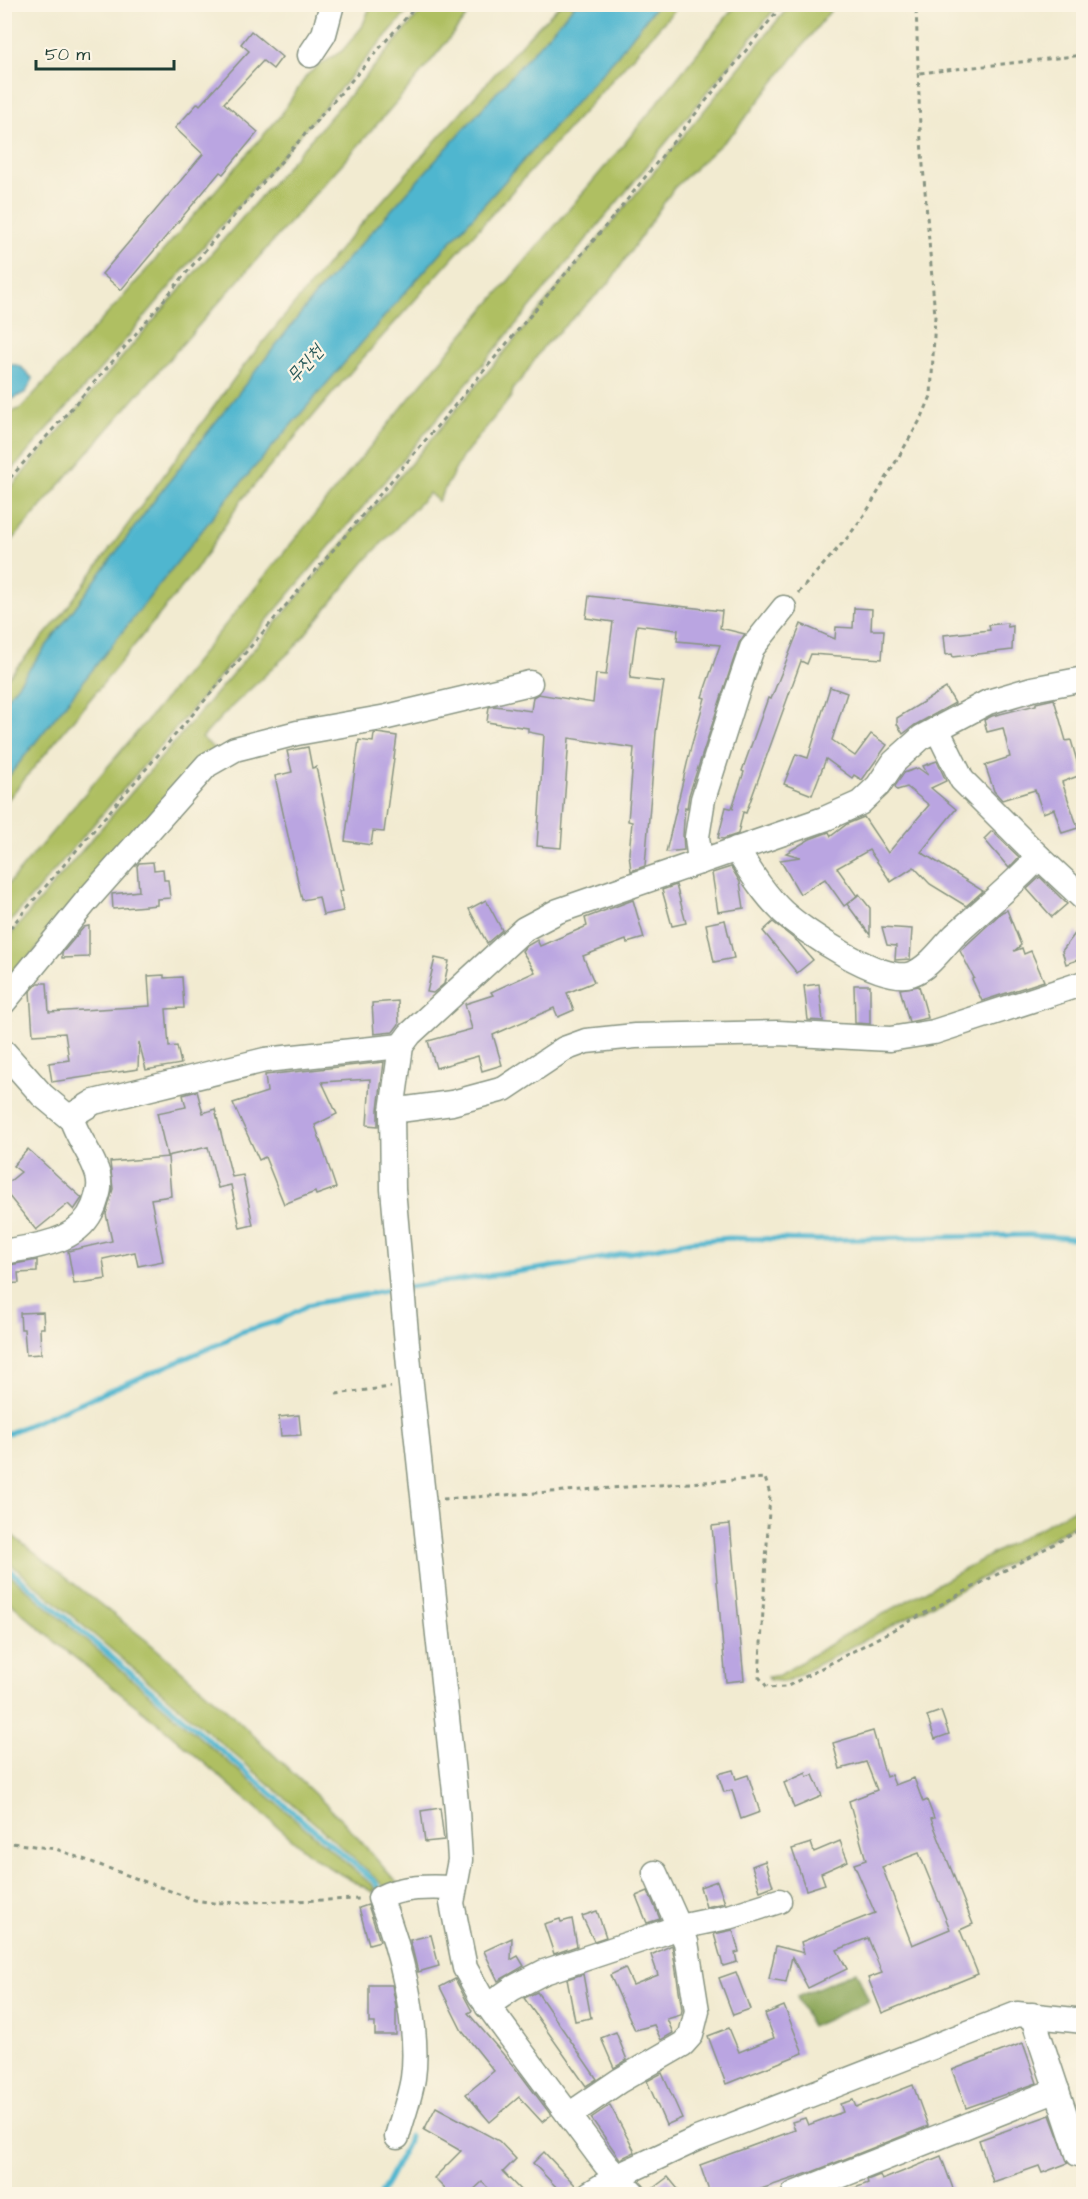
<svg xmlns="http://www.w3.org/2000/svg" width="1088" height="2199" font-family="'Architects Daughter','Poor Story',sans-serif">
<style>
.green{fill:#afbf62;stroke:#677e4b;stroke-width:1.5}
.forest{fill:#8ba658;stroke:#557246;stroke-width:1.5}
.water{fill:#50b6cf;stroke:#387a82;stroke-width:1.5}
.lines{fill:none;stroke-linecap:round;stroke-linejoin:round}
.stream{stroke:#50b6cf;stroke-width:5}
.building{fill:#baa5e1;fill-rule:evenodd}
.minor-casing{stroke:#889482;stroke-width:27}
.path{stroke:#889482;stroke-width:3;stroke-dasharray:4.5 4.5;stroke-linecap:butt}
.minor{stroke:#fff;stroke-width:24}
.labels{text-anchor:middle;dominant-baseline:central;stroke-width:4.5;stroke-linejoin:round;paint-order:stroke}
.water-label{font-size:18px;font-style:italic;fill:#2b5b5b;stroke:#fcf5e5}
</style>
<rect width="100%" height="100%" fill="#fcf5e5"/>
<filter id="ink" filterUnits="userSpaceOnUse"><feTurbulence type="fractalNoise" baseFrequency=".0167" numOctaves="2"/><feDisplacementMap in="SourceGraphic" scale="12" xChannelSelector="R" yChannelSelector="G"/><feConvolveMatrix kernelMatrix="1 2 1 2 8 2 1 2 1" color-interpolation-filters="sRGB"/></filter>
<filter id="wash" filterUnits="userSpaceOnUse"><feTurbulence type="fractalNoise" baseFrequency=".008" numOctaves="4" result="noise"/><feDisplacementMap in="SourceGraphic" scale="24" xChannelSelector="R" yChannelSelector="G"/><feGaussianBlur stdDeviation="1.35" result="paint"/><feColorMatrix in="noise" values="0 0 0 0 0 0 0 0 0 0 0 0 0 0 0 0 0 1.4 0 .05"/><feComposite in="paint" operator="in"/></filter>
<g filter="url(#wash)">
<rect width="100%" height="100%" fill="#f2ebd1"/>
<g class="green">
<path d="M371,5h42l-189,217 -108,129 -111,127v-63l16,-7 102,-111 157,-181 27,-41 11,-9 24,-15 20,-24z"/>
<path d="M426,5h49c-59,79 -127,151 -192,225 -94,106 -187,211 -278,319v-55c75,-87 149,-175 225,-262 65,-76 133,-150 196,-227z"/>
<path d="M560,5h15l-259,289 -159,203 -138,186 -14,17v-19l56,-65 181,-248 101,-123 182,-205z"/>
<path d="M657,5h22l-324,362 -115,135 -44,68 -191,233v-22l217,-276 180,-209 214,-239z"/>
<path d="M736,5h42c-252,312 -512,618 -773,923v-40l160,-189 256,-315 204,-241z"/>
<path d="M790,5h45l-100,126 -61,57 -65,95 -66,64 -21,32 -8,8 -3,10 -48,59 -25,45 -9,-8 -63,67 -72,88 -69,65 -23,25 14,12 -211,234v-43c264,-310 529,-619 785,-936z"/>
<path d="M1083,1504v16l-101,58 -197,104 -15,-2 -2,-3 12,-2 65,-40z"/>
<path d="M4,1529l142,111 82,71 115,110 55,63 -12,4 -68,-62 -313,-267z"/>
<path d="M5,1571l367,314 4,5 -3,2 -40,-22 -20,-13 -154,-133 -100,-79 -54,-47z"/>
</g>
<path class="forest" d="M856,1971l13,30 -58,26 -14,-30z"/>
<g class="water">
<path d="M575,5h82l-41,52 -214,239 -180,209 -217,276v-81l14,-17 138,-186 159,-203z"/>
<path d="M5,363l15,3 13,13 -7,13 -21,11z"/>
</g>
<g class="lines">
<g class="stream">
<path d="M408,1287l157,-22 127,-24 38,-3 88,2 211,-5 55,4"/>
<path d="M4,1433h5l210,-89 22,-12 37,-11 33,-17 85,-15"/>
<path d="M4,1565l371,317 5,7"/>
<path d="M381,2194l26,-50 2,-8"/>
</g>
</g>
<g id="blocks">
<g class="building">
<path d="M251,31l31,26 -9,12 -10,-8 -39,42 34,29 -35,42 -3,-2 -99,118 -19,-16 101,-120 -28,-26 23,-25 2,2 49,-54 -8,-7z"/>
<path d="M589,596l133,15 -2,17 25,6 -6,9 -50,152 -2,13 -2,-1 -2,28 1,15 -18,2 25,-105 14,-49 -3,-1 18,-52 -43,-4 1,-11 -41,-5 -7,53 34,4 -8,50 -11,134 -14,5 -2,-18 3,-31 -4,-1 6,-73 -65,-10 -8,110 -24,-2 7,-111 -16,-3v-4l-41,-6 2,-15 6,-1 36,5 2,-14 5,-3 55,9 3,-29 10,1 7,-53 -27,-4z"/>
<path d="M854,608l18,1 -1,21h13l-2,29 -71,-5 -4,10 -6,-3 -55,152 -3,-1 -5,22 -15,5 -5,-1 8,-31 8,2 -2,-1 12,-36 -2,-1 26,-73 3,1 30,-75 34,15 1,-12 17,1z"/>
<path d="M1007,623l1,4 5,-1 -1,24 -59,7 -1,-3 -6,1 -2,-20 46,-5 -1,-5z"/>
<path d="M830,687l17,6 -15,47 23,16 16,-22 16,11 -25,35 -8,-5 -2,3 -26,-19 -14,36 -28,-11 12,-30 12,4z"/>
<path d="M946,688l9,15 -40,22 -12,9 -6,-10v-6z"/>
<path d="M1054,699l12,42 5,-1 10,35 -19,7 16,46 -16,5 -8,-24 -11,4 -8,-23 -33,10 -8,-9 -9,-26 25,-8 -7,-29 -16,4 -3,-12 8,-4 44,-11v-2z"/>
<path d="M377,733l20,3 -13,96 -11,-1 -2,14 -26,-4 14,-101 14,2 1,-8z"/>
<path d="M308,747l4,21 4,-1 27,124h-4l4,20 -20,4 -4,-18 -17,3 -27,-124 17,-4 -5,-21z"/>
<path d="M937,761l9,20 -15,7 25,21 -35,43 62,39 -17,15 -36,-22 -16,-17 -23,15 -22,-32 -32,18 20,28 -13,10 -19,-27 -25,15 -20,-34 20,-3 -14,-4 24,-14 19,-7 2,4 16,-12 17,-7 24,36 41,-48 -22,-18 -10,3 -2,-4 9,-13 14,-5 10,7 -5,-9z"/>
<path d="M992,831l27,26 -10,11 -25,-29z"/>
<path d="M153,862l1,8 9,-1 1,11h4l2,18 -13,1v6l-44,4 -1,-15 27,-3 -2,-25 2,-3z"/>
<path d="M731,867l9,15 4,26 -26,4 -6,-39z"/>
<path d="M1040,877l27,27 -15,13 -25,-28z"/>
<path d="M676,885l10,38 -14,3 -10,-36z"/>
<path d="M859,894l11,14v27l-23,-31z"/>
<path d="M486,900l16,30 -15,13 -18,-34z"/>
<path d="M633,900l11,38 -17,5 -1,-3 -43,16 11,26 -27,11 7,17 -16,7 -4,-9 -61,27 9,30 -20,6 -4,-15 -42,12 -8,-27 44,-12 -7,-25 28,-9 -2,-3 44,-20 -13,-21 3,-4 12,-7 3,6 47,-20 -2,-8z"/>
<path d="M1007,910l14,35 -7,6 8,-3 2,6 7,-3 13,30 -62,20 -10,-22 2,-1 -14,-27 42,-39z"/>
<path d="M725,920l9,38 -20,4 -8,-38z"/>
<path d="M773,922l25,20 15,18 -16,13 -34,-42z"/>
<path d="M89,926v31l-27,1v-5l22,-26z"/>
<path d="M882,927l30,2 -2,30 -15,1 1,-14 -9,-1z"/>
<path d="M1077,931l6,20v7l-17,6 -4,-13z"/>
<path d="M435,958l14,3 -5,23 -11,9 -6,-1z"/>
<path d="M164,975v3l18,-1 2,31 -18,1 3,38 8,-1 4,18 -35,6 -7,-28 -1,27 -86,13 -3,-19 20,-3 -4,-27 -32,2 -3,-43 8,-9h9l2,29 101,-6 -2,-30z"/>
<path d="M819,984l4,37 -15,-1 -4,-34z"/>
<path d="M854,985h16v39l-15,-1z"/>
<path d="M919,986l9,32 -19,4 -9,-33z"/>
<path d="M398,1001l1,23 -6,8 -19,2 -2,-31z"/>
<path d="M384,1062l-6,47v17l-11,-1 3,-46 -48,3 15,32 -22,11 21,63 -20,7 -1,-3 -31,12 -19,-47 -6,3 -26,-57 34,-11 -2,-17z"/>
<path d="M197,1091l6,22 12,-4 17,68 11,-2 10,50 -13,3 -9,-43 -13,3 -10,-41 -41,9 -10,-43 29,-6 -3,-12z"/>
<path d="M28,1149l54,49 -8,12 -6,-6 -32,26 -32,-40v-4l17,-14 -8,-6z"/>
<path d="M168,1157l3,39 -20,3 12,62 -25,5 -3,-14 -32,7 3,20 -32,5 -6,-33 44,-10 -6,-27 7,-25 -3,-27z"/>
<path d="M37,1260v12l-19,1 1,10 -15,1v-18z"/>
<path d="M43,1312l1,16h-4l1,26 -15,1 -2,-26h-3l-1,-16z"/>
<path d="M299,1415l2,20 -20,1 -2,-19z"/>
<path d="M730,1524l14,156 -18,2 -14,-156z"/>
<path d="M941,1711l8,23 -14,5 -8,-23z"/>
<path d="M873,1731l13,46 5,-2 4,10 19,-7 9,24 4,-2 7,18 -3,1 42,105 -13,6 18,44 -96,39 -14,-35 14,-5 -14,-35 -31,12 10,19 -39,19 -16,-31 -6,25 -17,-3 7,-33 28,7 -3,-11 74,-29 -21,-49 12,-4 -17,-59 28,-11 -11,-28 -26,7 -7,-26zM919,1853l31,76 -38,16 -30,-78z"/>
<path d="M733,1770l3,9 12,-4 12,37 -19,7 -9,-29 -8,2 -6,-18z"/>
<path d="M806,1773l1,4 6,-2 9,21 -28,12 -10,-25z"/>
<path d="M440,1808l4,32 -19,2 -4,-31z"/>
<path d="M840,1841l8,20 -27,12 4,11 -19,6 -14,-41 19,-6 3,9z"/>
<path d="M765,1861l8,25 -13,5 -8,-25z"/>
<path d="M717,1881l8,22 -19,4 -6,-20z"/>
<path d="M648,1891l12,28 -13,4 -11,-27z"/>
<path d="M368,1905l12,36 -11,3 -10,-36z"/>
<path d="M597,1911l9,26 -12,4 -12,-25z"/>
<path d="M560,1919l1,3 11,-3 5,27 -23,8 -10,-30z"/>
<path d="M733,1930l6,22 -4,1 2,9 -14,4 -9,-32z"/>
<path d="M431,1935l8,31 -21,6 -8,-32z"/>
<path d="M512,1938l-1,22 7,-4 6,10 -26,15 -14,-30z"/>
<path d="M672,1945l10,65 -1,5 -14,4 6,14 -12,7 -7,-15 -19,5 -25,-55 15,-7 8,17 25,-10 -7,-20z"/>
<path d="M736,1972l14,37 -17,6 -14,-37z"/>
<path d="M583,1974l8,44 -16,3 -8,-42z"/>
<path d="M455,1979l17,32 -4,2 53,62 30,40 -9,7 -23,-25 -29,25 -24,-28 28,-23 -32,-40 -22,-44z"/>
<path d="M369,1985h23l4,21v29h-21v-12h-6z"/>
<path d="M537,1992l60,87 -11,7 -62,-88z"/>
<path d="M784,2006l19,47 -77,31 -18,-48 21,-8 10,24 35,-14 -9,-24z"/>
<path d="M616,2032l11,28 -13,8 -13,-30z"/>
<path d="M1023,2043l14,40 -71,25 -14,-38z"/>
<path d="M662,2073l20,45 -16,7 -19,-44z"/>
<path d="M913,2085l15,41 -116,46 -66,22h-36l-10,-29 95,-35 -3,-8 13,-4 3,7 35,-13 -3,-8 13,-4 3,7z"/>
<path d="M610,2105l25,47 -15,7 -29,-41z"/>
<path d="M436,2107l63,34 17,18 -13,13 21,22h-30l-12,-12 -13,12h-19l-16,-16 27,-27 -37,-21z"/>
<path d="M1050,2115l18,48 -26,10 -3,-7 -46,16 -14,-42z"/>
<path d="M544,2152l31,33 -9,9h-3l-30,-31z"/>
<path d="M941,2156l14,38h-113v-1l26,-10 -1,-3 13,-5 2,5z"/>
<path d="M668,2177l14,17h-34v-2z"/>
</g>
</g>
</g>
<g filter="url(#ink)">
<use href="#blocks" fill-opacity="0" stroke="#889482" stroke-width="1.5"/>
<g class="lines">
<defs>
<g id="minor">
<path d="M310,55l14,-21 8,-30"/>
<path d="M937,729l25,51 77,77 45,42"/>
<path d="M736,849c14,22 28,45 47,63 22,20 99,72 128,62 17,-5 31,-26 44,-39 28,-26 57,-49 84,-78"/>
<path d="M700,862l-3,-25 6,-38 32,-101 17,-50 32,-40"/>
<path d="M4,1002l84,-103 119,-134 28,-16 62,-16 90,-16 143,-34"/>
<path d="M4,1052l38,43 30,25"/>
<path d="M392,1111l60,-8 52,-14 60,-40 22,-8 49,-5 143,-3 112,6 44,-7 150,-49"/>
<path d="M4,1252c35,-7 75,-9 90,-46 4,-12 7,-19 4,-31 -5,-19 -20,-36 -26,-55l4,-7 18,-11 171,-42 136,-14"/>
<path d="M487,2006l26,-18 31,-16 136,-45 52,-11 47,-15"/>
<path d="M1032,2015l46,139"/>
<path d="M569,2115l50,-34 64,-37 8,-9 6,-24 -11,-69 -31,-69"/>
<path d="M397,2137c5,-19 13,-39 16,-59 7,-51 -13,-132 -33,-180 21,-12 51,-11 74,-10"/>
<path d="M589,2194l29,-18 79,-37 320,-125 67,7"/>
<path d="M634,2194l-28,-29 -85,-114 -41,-56 -15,-27 -13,-65 8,-43 -3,-49 -48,-445 -16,-177 -1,-78 9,-65 9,-12 114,-105 34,-18 266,-92 36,-16 18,-17 16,-24 28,-25 15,-8 51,-27 44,-13 52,-10"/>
<path d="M794,2194l263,-104"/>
</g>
</defs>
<use href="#minor" class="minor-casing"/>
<g class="path">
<path d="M920,73l164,-18"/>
<path d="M4,485l115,-131 107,-129 192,-221"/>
<path d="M798,593l50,-56 19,-26 55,-94 9,-21 4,-80 -15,-188 -4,-124"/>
<path d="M4,935l319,-373 296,-352 164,-206"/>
<path d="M336,1394l55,-7"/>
<path d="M443,1499l322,-21 5,16 -11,183 9,11 18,-1 298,-159"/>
<path d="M4,1842l52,7 139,51 18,3 147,-4"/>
</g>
<use href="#minor" class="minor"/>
</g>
</g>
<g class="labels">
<g class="water-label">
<text transform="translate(305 364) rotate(-48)">무진천</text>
</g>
</g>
<rect width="1088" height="2199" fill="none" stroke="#fcf5e5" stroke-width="24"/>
<path d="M36 60v9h138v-9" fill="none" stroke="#1f3d34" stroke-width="3"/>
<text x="45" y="60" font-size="18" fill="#1f3d34" stroke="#fcf5e5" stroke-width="4.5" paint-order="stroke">50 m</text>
</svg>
